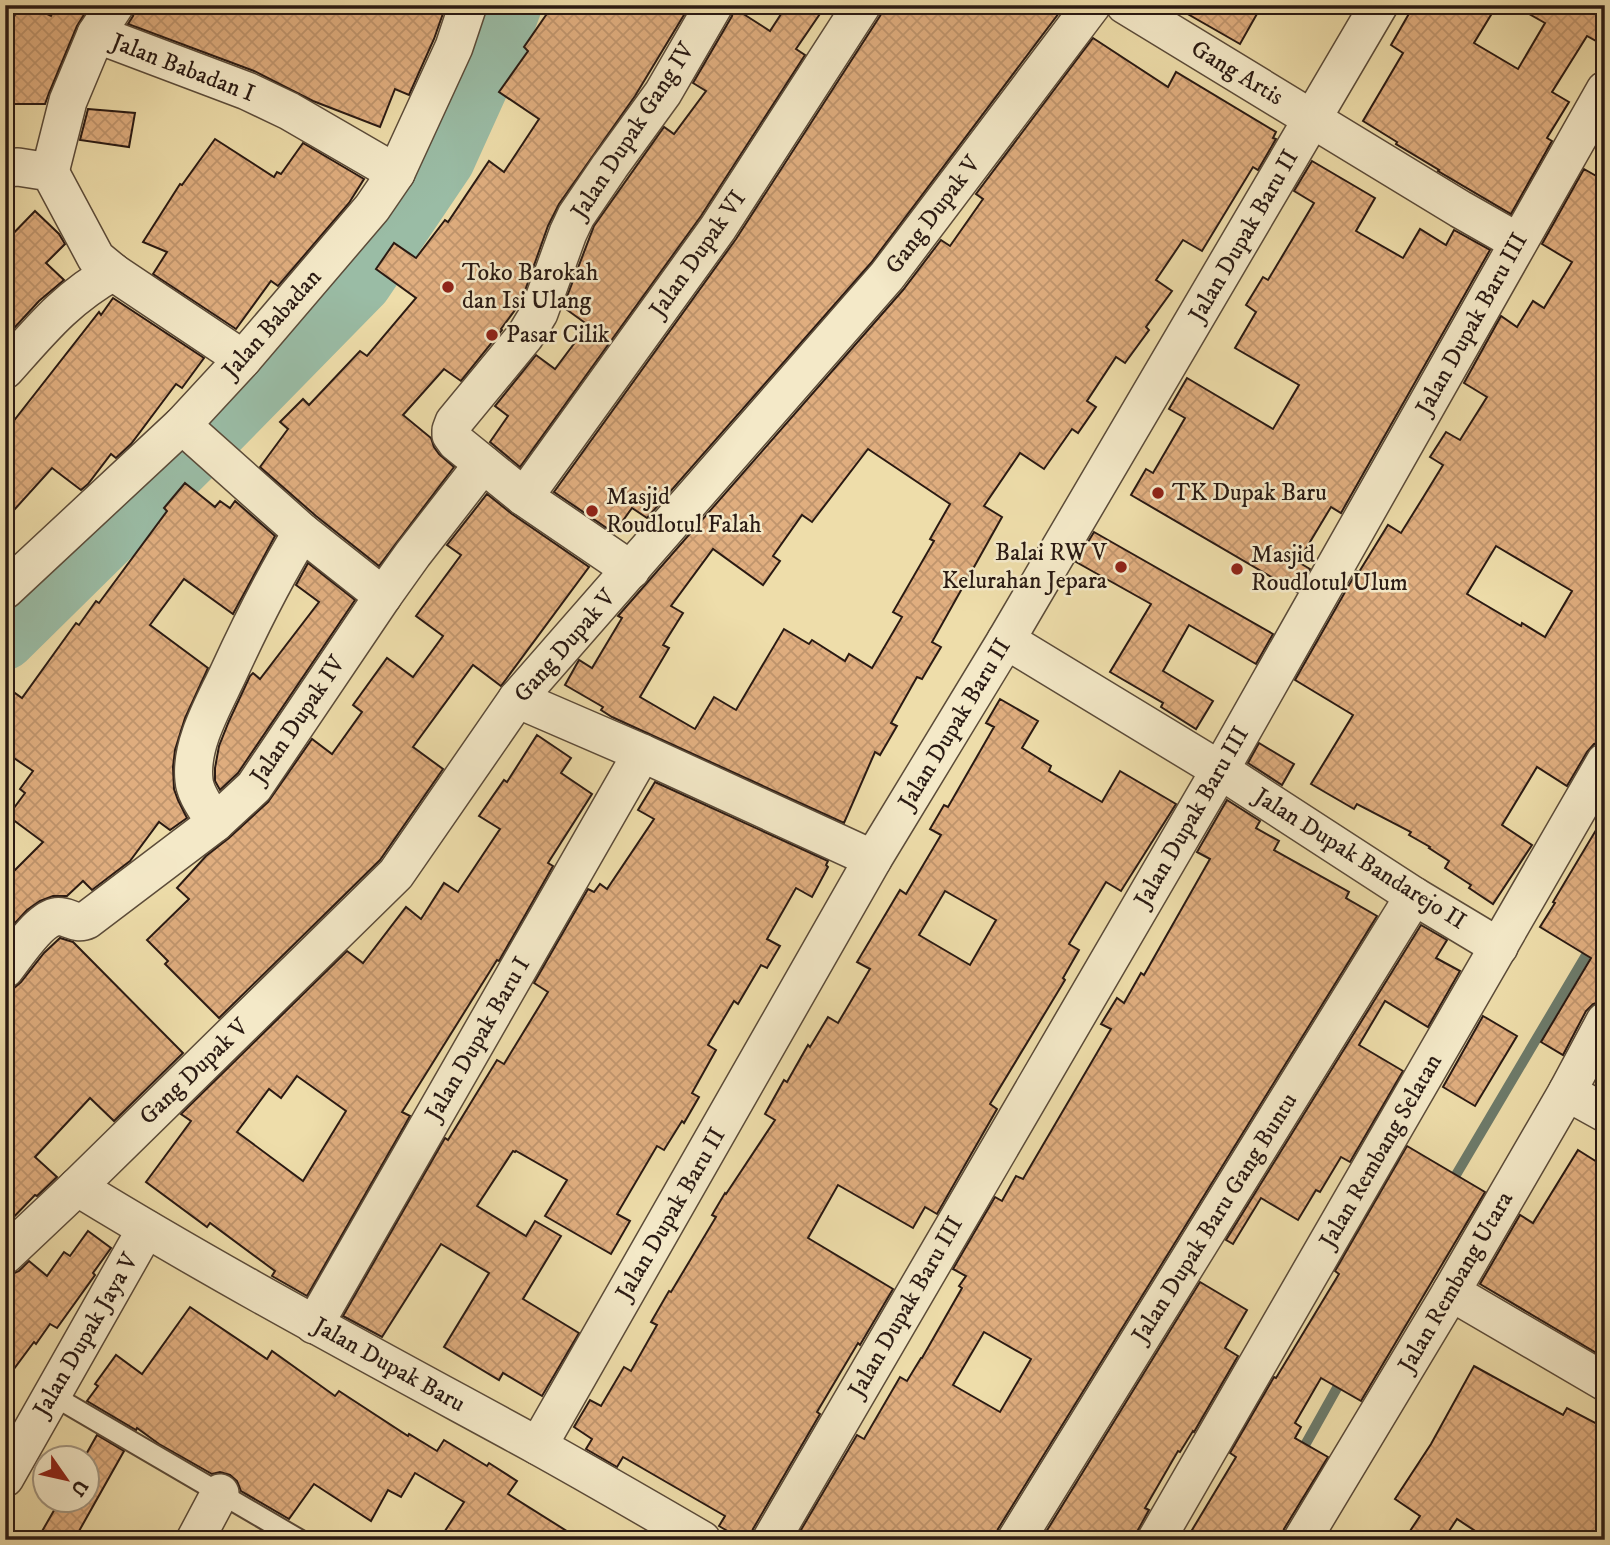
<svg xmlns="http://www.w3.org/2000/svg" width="1610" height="1545" font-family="'IM FELL DW Pica',serif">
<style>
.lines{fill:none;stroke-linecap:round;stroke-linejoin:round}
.stream{stroke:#6d7b6b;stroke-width:10}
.river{stroke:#9abca5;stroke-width:60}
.building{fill:url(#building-cross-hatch);stroke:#2a1a13;stroke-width:2;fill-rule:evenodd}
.service-casing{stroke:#5b4b39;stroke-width:23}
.minor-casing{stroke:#5b4b39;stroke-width:40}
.service{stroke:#f4e9c8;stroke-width:19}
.minor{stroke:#f4e9c8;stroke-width:37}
.poi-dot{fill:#8f2418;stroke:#f4e9c8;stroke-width:2.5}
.labels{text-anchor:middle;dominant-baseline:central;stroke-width:5;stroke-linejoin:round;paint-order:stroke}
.street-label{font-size:24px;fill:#2a1a13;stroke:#f4e9c8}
.poi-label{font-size:24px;fill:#2a1a13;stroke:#f4e9c8;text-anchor:start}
</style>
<defs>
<pattern id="building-cross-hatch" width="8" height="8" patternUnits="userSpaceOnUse" patternTransform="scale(1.75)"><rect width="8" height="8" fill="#e0ae7f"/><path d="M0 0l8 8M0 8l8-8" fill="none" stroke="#c0956d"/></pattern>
</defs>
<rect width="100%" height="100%" fill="#eda"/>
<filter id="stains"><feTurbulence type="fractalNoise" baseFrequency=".00286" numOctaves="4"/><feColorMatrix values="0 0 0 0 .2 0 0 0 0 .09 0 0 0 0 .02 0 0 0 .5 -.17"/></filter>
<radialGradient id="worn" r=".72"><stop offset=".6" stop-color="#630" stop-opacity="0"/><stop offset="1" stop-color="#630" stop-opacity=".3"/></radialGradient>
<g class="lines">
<g class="stream">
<path d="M1450,1185l142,-240"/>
<path d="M1300,1454l42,-75"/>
</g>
<path class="river" d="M5,640l211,-208 146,-149 83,-123 52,-115 15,-40"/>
</g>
<g class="building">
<path d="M20,5h9l22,11 3,-6 -11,-5h47l-13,21 -28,67 -4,11h-40v-70z"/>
<path d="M136,5h310l-12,34 -25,56 -14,-6 -15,38 -67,-26 -59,-30 -126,-47 5,-8z"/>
<path d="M553,5h137l-55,91 -76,108 -11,22 -27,76 -20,27 1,1 -41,51 -17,-12 -41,46 28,23 3,9 5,7 15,13 -75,99 -63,-50 -56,-49 28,-38 -8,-7 23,-23 6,6 51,-54 7,5 49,-58 -40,-29 18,-26 22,15 29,-38 3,2 41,-61 15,11 35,-53 -40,-27 29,-41 -4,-4z"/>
<path d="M787,5h39l-30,44 9,6 -104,161 -181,251 -30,-25 18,-26 -13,-10 41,-51 19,14 33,-44 -25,-18 31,-81 70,-99 10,7 32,-43 -13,-8 39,-67 2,-8 36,23z"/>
<path d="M885,5h180l-194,258 -224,255 -15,-10 -18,25 -60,-41 182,-253 144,-223z"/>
<path d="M1172,5h90l-22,39z"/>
<path d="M1414,5h83l-23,38 44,26 27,-46 -32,-18h92v41l-18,-10 -35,56 17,10 -22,36 5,3 -41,73 -73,-43 1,-1 -43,-26 1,-2 -34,-21 40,-68 -12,-8z"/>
<path d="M1093,38l75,49 8,-15 100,60 -3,6 3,1 -18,31 -5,-3 -51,84 -19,-11 -27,40 16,11 -26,36 3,3 -24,33 -9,-6 -29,44 9,6 -18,26 -6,-4 -28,40 -24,-16 -36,53 18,11 -70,125 9,5 -19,32 -5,-2 -26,46 6,3 -17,29 -5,-3 -31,71 -232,-106 -11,-7 2,-3 -38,-22 14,-25 13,8 30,-50 -4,-2 285,-326 38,-50 9,6 33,-47 -7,-5zM868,449l82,55 -20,35 4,2 -41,71 9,5 -30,51 -23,-14 -4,7 -33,-21 -3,4 -25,-15 -48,81 -22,-13 -19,32 -55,-32 29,-49 -6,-3 20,-32 -12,-7 42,-57 50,36 17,-24 -7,-5 29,-41 10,7z"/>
<path d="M88,109l47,4 -6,34 -49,-7z"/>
<path d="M215,139l59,38 3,-5 4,2 22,-31 61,36 -15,24 -71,83 -7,-5 -35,48 -83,-55 14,-22 -24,-10 37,-58 2,1z"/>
<path d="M1312,161l63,37 -19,33 47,27 17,-29 26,16 8,-15 36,20 -149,263 -10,-6 -33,55 12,7 -13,23 -166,-97 15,-26 7,4 32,-55 -16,-9 18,-31 86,51 26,-44 -64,-37 21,-36 -10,-7 17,-28 5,3 46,-77 -20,-12z"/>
<path d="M1584,169l21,12v552l-6,10 -5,1 -7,8 -20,34 -30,-19 -35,58 30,20 -39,59 -24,-16 2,-3 -26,-17 4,-7 -20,-13 1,-1 -21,-12 2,-3 -54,-28 -3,5 -43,-25 42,-69 -58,-35 62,-109 2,1 29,-47 13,8 23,-37 19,-31 -13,-8 16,-25 14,8 27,-43 -23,-14 37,-67 16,11 16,-26 11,7 28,-46 -30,-18zM1496,546l76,45 -27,46 -23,-14 -1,3 -54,-32z"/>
<path d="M35,211l24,23 6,10 -19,19 18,17 -25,21 -34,37v-96z"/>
<path d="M113,298l91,60 -22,30 -6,-4 -45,60 -15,14 -5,-4 -23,30 -7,6 -29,-22 -47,52v-88l94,-120 2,3z"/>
<path d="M185,483l30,24 5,-6 10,7 5,-7 40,35 -42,78 -49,-35 -34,46 58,43 -23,50 -10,32 -2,17 1,22 4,11 9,18 -17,12 -11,-8 -29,39 -38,29 -9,-9 -16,15h-14l-13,5 -13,9 -22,24v-54l38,-38 -35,-26 17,-23 -5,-4 13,-18 -28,-19v-66l17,12 54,-75 3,2 17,-24 3,2 68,-92 -3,-3z"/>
<path d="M487,494l25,20 77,53 -88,119 -28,-21 -60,82 30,22 -63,91 -161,158 -54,-54 3,-3 -21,-21 42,-41 -12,-11 29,-32 23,-18 39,-36 44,-63 20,15 30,-42 -9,-7 34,-47 26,19 30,-41 -27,-20 45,-61 -14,-10z"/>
<path d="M1094,532l179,102 -17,30 -67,-39 -26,46 50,30 -17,28 -35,-22 2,-4 -53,-31 41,-68 -75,-42z"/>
<path d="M308,563l47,37 -117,173 -18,17 -5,-9v-13l4,-22 10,-25 21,-45 3,-3 7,6 59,-77 -23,-17z"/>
<path d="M1000,699l38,22 -16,27 29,18 -2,5 53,31 18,-31 56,33 -55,87 -15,-9 -37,62 10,6 -16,28 2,2 -75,124 7,5 -60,105 -12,-7 -12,21 -75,-43 -30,53 85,51 -33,56 -2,-2 -41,69 3,2 -67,115 -3,11h-7l-24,-14 6,-10 -102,-59 -6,10 -31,-18 6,-10 -18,-12 16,-27 11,6 23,-39 7,4 26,-46 -6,-3 18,-31 2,1 45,-75 -4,-2 13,-22 1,1 49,-74 -10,-6 19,-34 3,2 21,-37 2,2 18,-30 10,6 32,-54 -13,-7 43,-72 6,4 35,-59 -11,-6 14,-24 4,2 46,-80 -8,-4zM945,891l51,29 -26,45 -51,-30z"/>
<path d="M537,735l34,23 -10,15 31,21 -44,69 5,3 -54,95 -2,-1 -95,152 8,4 -103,180 -35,-20 3,-5 -65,-48 -3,4 -61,-45 45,-61 -10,-7 166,-163 16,12 43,-56 15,12 23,-36 14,9 42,-63 -21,-13 25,-36 3,2zM297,1076l49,35 -43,70 -66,-49 32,-43 12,9z"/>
<path d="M1259,743l35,21 -12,21 -34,-22z"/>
<path d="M655,782l173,79 -2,4 2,2 -16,30 -16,-9 -29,51 13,7 -13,22 -6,-3 -23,39 -4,-3 -26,44 8,5 -24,43 7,4 -15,26 -2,-2 -18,29 -7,-4 -40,68 13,7 -19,33 -66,-38 22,-36 -51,-29 -1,1 -2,-1 -36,55 49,30 9,-15 26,15 -38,63 56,34 -37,63 -39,-23 -4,7 -55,-33 45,-74 -48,-29 -59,93 -39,-21 102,-178 3,2 49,-80 7,4 44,-72 -14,-9 54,-94 6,3 6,-8 7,5 47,-70 -16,-9z"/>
<path d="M1227,800l33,21 -4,7 23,13 -5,9 75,42 -3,6 31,18 -379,613 -3,11h-200l62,-105 7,4 36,-62 7,4 14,-23h1l40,-70 -3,-2 7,-10 -13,-7 42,-72 7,4 14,-25 7,3 88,-150 -10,-5 16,-26 7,5 17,-30 3,2 66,-116 -13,-7zM984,1332l47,27 -31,53 -47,-27z"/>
<path d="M1605,815v181l-3,5 -9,3 -7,7 -23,44 -22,-13 50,-84 -51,-31 15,-24 -2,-1z"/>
<path d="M1421,925l26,15 -11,18 24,13 -32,56 -43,-26 -26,44 44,26 -53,91 -9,-5 -21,35 -4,-2 -18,30 -37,-22 -28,46 -7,-4z"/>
<path d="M60,938l13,4 110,111 -69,68 -24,-23 -55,59 22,20 -20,19 -2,-1 -30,31v-236l9,-2 7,-6 23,-29z"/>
<path d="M1483,1016l34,20 -42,70 -32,-19z"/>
<path d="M1407,1146l78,46 -124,209 -40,-23 -26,45 6,4 -6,11 33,19 -44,72 -3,11h-101l5,-8 4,3 47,-78 -6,-4 44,-76 2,1 63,-104 -4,-3z"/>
<path d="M1578,1150l27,17v191l-125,-74 40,-69 13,8z"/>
<path d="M88,1231l23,17 -18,25 2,2 -38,53 -7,-4 -14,20 -2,-2 -29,39v-106h5l9,-4 10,-10 18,15 17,-24 6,4z"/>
<path d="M1200,1282l47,28 -22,38 13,8 -44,76 -1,-1 -13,21 -2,-1 -33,57 4,2 -11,20 -3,10h-94z"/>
<path d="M190,1307l77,52 5,-8 63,45 4,-5 69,45 1,-2 28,17 7,-11 43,26 2,-3 28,18 -9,13 73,46h-142l25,-38 -49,-29 -14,24 -13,-7 -17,31 -57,-37 -25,35 -48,-28 -4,-10 -7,-6 -10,-3 -8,2 -53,-30 -22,-16 -1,2 -49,-29 11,-15 -3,-2 21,-29 26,19z"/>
<path d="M1474,1366l89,49 4,-7 38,20v112h-116l-32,-21 -14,21h-39l16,-24 -25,-17 36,-55z"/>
<path d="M97,1435l27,16 -50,89h-37l23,-40h28v-42h-4z"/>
</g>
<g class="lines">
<defs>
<path id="service" d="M52,1395l248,145"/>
<g id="minor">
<path d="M1125,5l335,204 58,33"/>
<path d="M96,34l19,-29"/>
<path d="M5,168l13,-1 32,5 46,86 17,14 130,87"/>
<path d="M50,172l18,-71 28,-67 151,57 42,20 107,62"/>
<path d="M5,370c35,-39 61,-72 108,-98"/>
<path d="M182,425l120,107 81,64"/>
<path d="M524,497l194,-269 144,-223"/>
<path d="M631,570l-107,-73 -68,-55 -5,-7v-5l3,-8 71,-86 14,-23 29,-80 8,-17 34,-50 53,-73 51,-88"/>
<path d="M5,590l177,-165 61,-66 129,-151 24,-35 58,-126 14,-42"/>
<path d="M1006,640l214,130 194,126 85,51"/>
<path d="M517,699l125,54 231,106"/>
<path d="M215,823c-7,-13 -20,-28 -21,-43 -4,-35 19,-74 34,-106 22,-48 46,-96 74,-142"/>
<path d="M5,969c11,-14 33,-48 50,-52 12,-3 20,9 32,3l128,-97 39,-36 129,-191 30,-42 70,-90"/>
<path d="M1567,1092l38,21"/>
<path d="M77,1187c150,92 305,174 459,258 56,31 111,63 166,95"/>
<path d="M5,1255l72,-68 319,-313 121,-175 370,-423 205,-271"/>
<path d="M1451,1292l154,90"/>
<path d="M314,1325l328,-572"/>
<path d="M538,1446l335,-587 133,-219 373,-635"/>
<path d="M5,1478l141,-249"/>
<path d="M195,1540l25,-47"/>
<path d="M771,1540l449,-770 385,-680"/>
<path d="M1016,1540l398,-644"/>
<path d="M1156,1540l449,-778"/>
<path d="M1302,1540l149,-248 116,-200 38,-71"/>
</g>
</defs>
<use href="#service" class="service-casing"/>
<use href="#minor" class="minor-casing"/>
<use href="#service" class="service"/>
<use href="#minor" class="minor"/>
</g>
<g class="poi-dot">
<circle cx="448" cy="287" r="7"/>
<circle cx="492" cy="335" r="7"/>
<circle cx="1158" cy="493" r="7"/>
<circle cx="592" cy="511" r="7"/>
<circle cx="1121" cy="567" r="7"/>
<circle cx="1237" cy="569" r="7"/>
</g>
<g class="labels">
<g class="street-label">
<text transform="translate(183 68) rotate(21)">Jalan Babadan I</text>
<text transform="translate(1237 73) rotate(31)">Gang Artis</text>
<text transform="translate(633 131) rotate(-57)">Jalan Dupak Gang IV</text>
<text transform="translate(933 215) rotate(-53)">Gang Dupak V</text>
<text transform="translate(1244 236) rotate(-60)">Jalan Dupak Baru II</text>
<text transform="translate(698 254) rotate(-55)">Jalan Dupak VI</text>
<text transform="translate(272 324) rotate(-49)">Jalan Babadan</text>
<text transform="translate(1472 324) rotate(-61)">Jalan Dupak Baru III</text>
<text transform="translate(565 646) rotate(-49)">Gang Dupak V</text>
<text transform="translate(298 720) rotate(-56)">Jalan Dupak IV</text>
<text transform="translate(955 724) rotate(-59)">Jalan Dupak Baru II</text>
<text transform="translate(1192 817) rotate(-60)">Jalan Dupak Baru III</text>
<text transform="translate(1360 859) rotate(32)">Jalan Dupak Bandarejo II</text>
<text transform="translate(478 1039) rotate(-60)">Jalan Dupak Baru I</text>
<text transform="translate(194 1072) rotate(-44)">Gang Dupak V</text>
<text transform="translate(1381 1151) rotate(-60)">Jalan Rembang Selatan</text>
<text transform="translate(671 1214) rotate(-60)">Jalan Dupak Baru II</text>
<text transform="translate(1215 1218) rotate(-58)">Jalan Dupak Baru Gang Buntu</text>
<text transform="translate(1456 1282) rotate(-60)">Jalan Rembang Utara</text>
<text transform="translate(906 1307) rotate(-60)">Jalan Dupak Baru III</text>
<text transform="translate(86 1335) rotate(-60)">Jalan Dupak Jaya V</text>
<text transform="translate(389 1365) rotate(29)">Jalan Dupak Baru</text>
</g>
<g class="poi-label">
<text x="462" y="273">Toko Barokah<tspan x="462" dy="28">dan Isi Ulang</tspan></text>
<text x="506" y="335">Pasar Cilik</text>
<text x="1172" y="493">TK Dupak Baru</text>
<text x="606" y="497">Masjid<tspan x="606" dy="28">Roudlotul Falah</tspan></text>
<text x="1107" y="553" text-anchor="end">Balai RW V<tspan x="1107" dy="28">Kelurahan Jepara</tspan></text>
<text x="1251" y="555">Masjid<tspan x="1251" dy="28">Roudlotul Ulum</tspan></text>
</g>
</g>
<rect width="1610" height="1545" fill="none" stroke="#eda" stroke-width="28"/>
<rect x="7" y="7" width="1596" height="1531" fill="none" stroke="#2a1a13" stroke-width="3.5"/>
<rect x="14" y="14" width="1582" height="1517" fill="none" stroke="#2a1a13" stroke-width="2"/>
<g transform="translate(66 1479) rotate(124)"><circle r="33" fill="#f4e9c8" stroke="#a39680" stroke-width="2"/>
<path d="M0-5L12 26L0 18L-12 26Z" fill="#8f2418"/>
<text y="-10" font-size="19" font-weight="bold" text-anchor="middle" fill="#2a1a13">U</text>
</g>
<rect width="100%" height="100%" filter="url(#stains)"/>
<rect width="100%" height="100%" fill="url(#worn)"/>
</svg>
